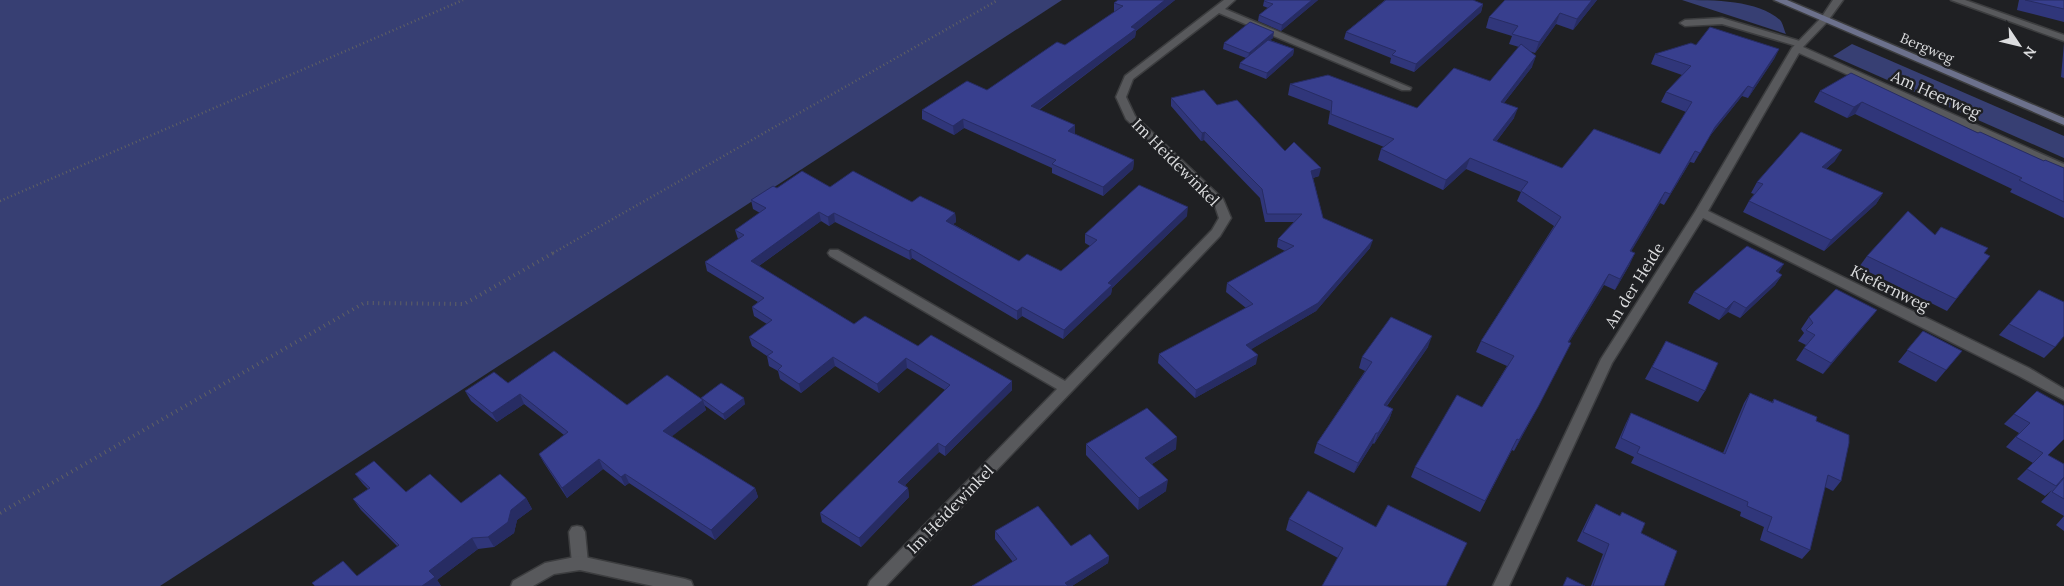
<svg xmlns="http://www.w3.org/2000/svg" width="2064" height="586" font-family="Lora,serif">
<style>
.green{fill:#373f73}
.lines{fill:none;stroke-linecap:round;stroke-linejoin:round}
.lane-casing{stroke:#3c3d3f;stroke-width:3}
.street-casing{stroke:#3c3d3f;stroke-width:3}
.secondary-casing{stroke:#3c3d3f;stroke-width:3}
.path-far1{stroke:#606164;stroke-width:2.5;stroke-dasharray:1 3;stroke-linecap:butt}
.path{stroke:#606164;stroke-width:4;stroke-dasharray:1 4.5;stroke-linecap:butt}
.lane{fill:#58595c;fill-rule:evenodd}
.street{fill:#58595c;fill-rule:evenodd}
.secondary{fill:#6c718c;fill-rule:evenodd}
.wall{fill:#30367a}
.shaded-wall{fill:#272c63}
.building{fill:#383f8e;stroke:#272c63}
.labels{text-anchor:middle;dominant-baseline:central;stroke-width:5;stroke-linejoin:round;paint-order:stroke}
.far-street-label{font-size:14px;fill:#dcdddf;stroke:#1f2023}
.street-label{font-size:16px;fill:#dcdddf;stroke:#1f2023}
</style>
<rect width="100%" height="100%" fill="#1f2023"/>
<g class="green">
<path d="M0,0h1062l-902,586h-160z"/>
<path d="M1682,0c32,0 76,0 98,20 3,3 4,10 6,14z"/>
<path d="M1852,44l212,92v22l-231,-102z"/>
</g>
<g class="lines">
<defs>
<g id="lane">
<path d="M1722,18l81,24 2,2 -5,3 -78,-23 -37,2 -5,-3 5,-3z"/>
<path d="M577,526l5,1 3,5 3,31 -2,5 -6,2 -6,-2 -2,-5 -3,-31 3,-5z"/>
</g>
<g id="street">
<path d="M1224,0h11l-10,9 186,79 -1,2h-8l-183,-77 -86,66 -7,18 9,19 88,83 8,19 -11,18 -334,350h-18l2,-5 187,-192 -227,-133 -2,-3 2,-3h8l227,131 147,-151 7,-12 -5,-15 -88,-84 -10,-22 9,-21z"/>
<path d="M1833,0h10l-16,22 -24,25 261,117v7l-265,-118 -91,158 321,157 35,21v11l-45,-24 -316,-158 -91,145 -103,223h-16l108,-227 94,-147 97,-164 29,-30z"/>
<path d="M1951,0h14l99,35v6z"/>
<path d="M580,556l105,23 6,2 2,5h-40l-73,-16 -26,4 -21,12h-22l2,-5 32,-18z"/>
</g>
<path id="secondary" d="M1774,0h13l277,118v7z"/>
</defs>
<use href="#lane" class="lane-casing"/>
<use href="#street" class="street-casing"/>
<use href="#secondary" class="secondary-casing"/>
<g class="path-far1">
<path d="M0,201l463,-201"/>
<path d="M553,253l445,-253"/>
</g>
<path class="path" d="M0,513l364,-210 100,1 91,-52"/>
<use href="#lane" class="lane"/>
<use href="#street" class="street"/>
<use href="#secondary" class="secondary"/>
</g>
<g class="wall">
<path d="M1175,0l-39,31 -1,6 -96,73 36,15v9l59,26 -1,9 -30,27 -51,-23v-5l-88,-40 -10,7 -32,-16v-9l65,-20 78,-45 50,-33h-1v-9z"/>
<path d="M1318,0l-37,31 -23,-10 1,-6 9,-7 -5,-2 1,-5z"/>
<path d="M1384,0h89l10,4 -2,8 -67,60 -24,-9 1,-5 -47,-19 2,-7 39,-32z"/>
<path d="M1597,0l-24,30 -17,-6 -21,29 -6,-2 3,16 -28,36 10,15 -18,24 66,26 98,-14 26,-42 -25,-10 5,-10 16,-17 -31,-11 4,-10 41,-9 83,4 -5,10 -26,39 -6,-2 -33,41 -15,26 -4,-1 -26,43 -4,-2 -29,48 -1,13 -15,26 -11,-5 -35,57 -4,11 -33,65 -18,33 -2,-1 -32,62 -69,-35 4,-10 67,-60 25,-41 -31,-14 5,-11 73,-115 -37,-25 4,-9 -55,-23 -23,21 -65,-30 3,-11 3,-2 -56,-23 2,-13 -42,-16 2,-11 127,24 73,-27 29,-34 -10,-3 3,-8 -26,-8 3,-11z"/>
<path d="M2019,0h45v22l-47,-12z"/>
<path d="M1273,38l-3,2 24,9 -1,6 -27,24 -27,-11 1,-5 6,-5 -23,-9 1,-6z"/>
<path d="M2064,43v35l-3,-1z"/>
<path d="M1820,91l158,42 66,28 20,7v50l-54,-26 2,-3 -157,-75 -8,4 -33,-16z"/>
<path d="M1171,98l46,7 68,46 34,25 -6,2 10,40 47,30 -54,63 -65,38 5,15 -61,34 -37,-35 1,-9 87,-46 -20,-16 1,-9 58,-32 -8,-4 1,-8 16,-17h-29l-5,-24 -56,-58 -3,1 -30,-35z"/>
<path d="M1835,161l-9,8 57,24 -7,11 -52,47 -81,-39 6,-11 5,-7 -3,-1 6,-11z"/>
<path d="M830,187l82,15 43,11 1,9 -3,2 66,37 42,10 29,-25 -5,-3v-9l102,-18 -75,72 -1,6 -48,45 -41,-23 -5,4 -105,-62 -2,2 -75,-38 -6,4 -8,-5 -62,45 95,58 64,22 94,44 -67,66 -6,-4 -34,33 3,3 1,9 -48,50 -39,-25 -2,-9 125,-123 -38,-22 -28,25 -44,-27 -34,27 -21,-14 -2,-8 -9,-5 -2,-10 -15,-10 -3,-9 18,-13 -13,-8 -2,-9 6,-5 -51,-31 -2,-9 33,-23 -3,-9 25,-17 -7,-4 -2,-9 26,-12z"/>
<path d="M1935,235l55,21 -43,55 -88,-44 8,-11z"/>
<path d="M1778,273l4,2 -7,10 -35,33 -12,-6 -9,8 -31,-17 6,-11z"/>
<path d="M2039,290l16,57 -11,11 -45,-23z"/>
<path d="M1877,310l-9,11 -45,53 -27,-14 10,-15 -8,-4 6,-8 -3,-4 8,-12z"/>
<path d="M1923,331l23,39 -10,12 -38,-20z"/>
<path d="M1666,341l39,50 -7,11 -53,-23z"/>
<path d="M1428,347l-41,59 6,3 -4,11 -15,24 -1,-1 -19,30 -40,-20 3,-10 48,-72 -6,-3 3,-11z"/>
<path d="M508,383l119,22 74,-6 44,5 -20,16 -21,-15 2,5 -35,26 84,52 3,9 -43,43 -86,-57 -4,3 -22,-17 -36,29 -23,-35 -5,-9 25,-19 -40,-31 -27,18 -26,-21 -6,-10z"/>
<path d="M2037,391l11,64 16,22v54l-8,-6 8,-9 -23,-14 11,-12 -7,6 -28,-17 16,-16 -27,-16 13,-14 -15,-9z"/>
<path d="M1750,393l22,9 2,-3 42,22 25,60 -8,10 -8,-4 -15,63 -8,9 -42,-19 4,-13 -24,-11 1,-4 -110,-49 3,-6 -19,-9 11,-25 5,-10 92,40 21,-50z"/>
<path d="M1086,444l90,5 -24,15 14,27 -28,19 -52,-55z"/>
<path d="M355,474l51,18 55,11 65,-5 6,11 -15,11 -3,13 -20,14 -16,2 -41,31 4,6h-126l42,-10 41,-29 -37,-37 -8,-11 15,-10 -5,-5z"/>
<path d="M1596,504l24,12 2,-4 19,21 23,53h-73l12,-32 -26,-13 13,-27z"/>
<path d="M1289,519l87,8 91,16 -129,15 -52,-28z"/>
<path d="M995,531l76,15 38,10 -1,7 -36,23h-100l41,-24 -18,-23z"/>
</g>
<g class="shaded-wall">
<path d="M1165,0h10l-39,31 -1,6 -104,78v-9z"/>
<path d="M1312,0h6l-37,31 1,-6z"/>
<path d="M1592,0h5l-24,30 4,-11z"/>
<path d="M1483,4l-2,8 -67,60 2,-8z"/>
<path d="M1560,13l-4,11 -21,29 4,-11z"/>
<path d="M1274,32l-1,6 -25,21 1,-6z"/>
<path d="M1294,49l-1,6 -27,24 1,-6z"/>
<path d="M1779,49l-5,10 -26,39 5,-10z"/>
<path d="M1536,56l-4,11 -35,45 4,-10z"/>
<path d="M1748,86l-6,10 -33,41 -15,26 21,-36z"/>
<path d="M1862,102l-7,12 -8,4 7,-11z"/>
<path d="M1518,108l-4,10 -25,33 4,-11z"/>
<path d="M963,119l1,9 -10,7 -1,-9z"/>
<path d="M1075,125v9l-7,-3z"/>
<path d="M1205,132l-1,8 -3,1 1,-8z"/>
<path d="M1842,150l-7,11 -20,17 7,-11z"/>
<path d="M1695,151l-5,11 -26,43 6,-11z"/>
<path d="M1470,158l-4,11 -23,21 3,-10z"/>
<path d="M1134,160l-1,9 -30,27v-9z"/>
<path d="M1321,168l-2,8 -10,3 2,-8z"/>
<path d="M1665,192l-5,11 -35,59 5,-11z"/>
<path d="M1883,193l-7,11 -52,47 7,-11z"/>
<path d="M1188,207l-1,9 -75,72 -1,6 -48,45 1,-9 44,-47z"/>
<path d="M819,212l2,9 -68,49 -2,-9z"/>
<path d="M834,213l1,9 -6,4 -1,-9z"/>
<path d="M955,213l1,9 -10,8v-9z"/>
<path d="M1373,240l-3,8 -54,63 -71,42 1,-8z"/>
<path d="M911,249l1,9 -2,2 -1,-9z"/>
<path d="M1635,253l-5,11 -15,26 5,-11z"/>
<path d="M1784,264l-7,11 -1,-4z"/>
<path d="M1609,274l-5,11 -41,67 5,-10z"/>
<path d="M1782,275l-7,10 -35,33 6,-10z"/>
<path d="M1734,301l-6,11 -9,8 7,-11z"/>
<path d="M1022,307v9l-5,4v-9z"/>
<path d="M1877,310l-9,11 -45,53 8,-11z"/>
<path d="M1432,336l-4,11 -48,68 4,-10z"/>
<path d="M1571,343l-39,75 -18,33 5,-11z"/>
<path d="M1258,355l-2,9 -61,34 1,-8z"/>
<path d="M833,357l2,9 -34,27 -2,-9z"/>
<path d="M906,358l1,10 -28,25 -2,-9z"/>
<path d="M1012,381v9l-67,66v-9z"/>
<path d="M520,394l4,10 -27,18 -5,-9z"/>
<path d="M744,398l1,6 -20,16 -2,-6z"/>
<path d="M703,400l3,10 -40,31 -3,-10z"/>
<path d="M1393,409l-4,11 -15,24 4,-11z"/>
<path d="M1376,433l-3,10 -19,30 4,-10z"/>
<path d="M1177,437l-1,12 -32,20 1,-11z"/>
<path d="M938,443l1,9 -39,38 -2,-8z"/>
<path d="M599,459l4,10 -36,29 -5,-10z"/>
<path d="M625,474l4,9 -4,3 -4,-9z"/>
<path d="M1168,480l-2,11 -28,19 1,-12z"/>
<path d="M755,488l3,9 -43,43 -4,-10z"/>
<path d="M908,488l1,9 -48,50 -2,-9z"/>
<path d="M526,498l6,11 -15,11 -3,13 -20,14 -6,-10 23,-27z"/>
<path d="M472,538l6,11 -41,31 4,6h-19l7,-15z"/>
<path d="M1109,556l-1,7 -36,23h-7v-3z"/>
</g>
<g class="building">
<path d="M1118,0h47l-34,27 5,2 -105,77 44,19 -7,6 66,29 -31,27 -51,-23 4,-4 -93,-41 -10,7 -31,-16 45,-29 20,9 70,-48 8,3 58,-39 -9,-3z"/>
<path d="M1265,0h47l-30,25 -23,-10 14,-11 -9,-3z"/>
<path d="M1386,0h87l10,4 -67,60 -24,-9 4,-4 -50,-19z"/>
<path d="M1505,0h87l-15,19 -17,-6 -21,29 -27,-8 6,-8 -29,-9z"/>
<path d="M2025,0h39v9z"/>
<path d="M1250,22l24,10 -25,21 -25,-10z"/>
<path d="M1710,27l69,22 -26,39 -5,-2 -33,41 -15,26 -5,-2 -25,43 -5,-2 -35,59 5,2 -15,26 -11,-5 -41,68 3,1 -33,64 -19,33 -2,-1 -32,62 -70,-34 42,-72 25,12 32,-51 -33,-15 80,-124 -40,-26 7,-9 -58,-24 -24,22 -65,-31 13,-10 -63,-25 1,-13 -42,-17 38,-9 89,33 37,-40 36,13 31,-37 15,12 -35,46 17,6 -25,32 69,28 32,-39 66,25 32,-52 -26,-10 25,-26 -36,-12 36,-11 5,2z"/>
<path d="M1268,40l26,9 -27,24 -27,-10z"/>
<path d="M1851,73l127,60 2,-1 64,29 1,-1 19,8v34l-45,-22 3,-2 -160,-76 -8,5 -34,-16z"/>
<path d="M1204,90l13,15 20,-5 48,51 9,-9 27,26 -10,3 12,47 50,22 -55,63 -72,42 12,10 -62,35 -37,-36 94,-50 -26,-21 67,-37 -16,-7 24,-25h-35l-5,-25 -57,-57 -3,1 -31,-35z"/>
<path d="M1801,132l41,18 -20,17 61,26 -52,47 -82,-39 14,-17 -6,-2z"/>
<path d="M802,171l28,16 23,-16 59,31 8,-6 35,17 -9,8 73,40 8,-7 34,17 36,-31 -12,-6 54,-49 49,22 -80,76 4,2 -48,45 -42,-23 -5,4 -106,-62 -2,2 -75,-38 -6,4 -9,-5 -68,49 103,63 11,-8 53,30 13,-11 81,46 -67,66 -7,-4 -40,39 10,6 -49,50 -39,-25 130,-128 -44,-27 -29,26 -44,-27 -34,27 -21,-14 4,-4 -15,-10 6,-4 -24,-15 23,-17 -20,-13 12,-9 -59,-36 39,-27 -9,-5 31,-22 -15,-8 22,-14 4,2z"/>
<path d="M1908,211l27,24 6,-8 47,21 -4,5 6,3 -34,43 -89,-43z"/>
<path d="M1747,246l37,18 -8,7 6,4 -36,33 -12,-7 -8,8 -32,-17z"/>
<path d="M1836,289l41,21 -46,53 -27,-15 11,-13 -9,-5 7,-7 -4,-6z"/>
<path d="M2039,290l25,12v34l-9,11 -46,-23z"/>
<path d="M1391,317l41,19 -48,69 9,4 -15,24h-2l-18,30 -41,-20 55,-81 -10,-5z"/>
<path d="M1923,331l39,20 -16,19 -39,-20z"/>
<path d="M1666,341l52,22 -13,28 -53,-24z"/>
<path d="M554,351l73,54 40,-30 36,25 -40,31 92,57 -44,42 -86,-56 -4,3 -22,-18 -37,29 -23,-34 29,-22 -48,-38 -28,19 -27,-22 29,-19 14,11z"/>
<path d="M721,383l23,15 -21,16 -22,-16z"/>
<path d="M2037,391l27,15v33l-16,16 16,9v13l-8,9 -29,-17 16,-16 -27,-16 14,-14 -16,-9z"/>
<path d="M1750,393l23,10 1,-4 43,18 -1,4 33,14v8l-8,38 -13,-6 -18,75 -43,-19 5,-14 -25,-11 1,-4 -111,-49 3,-6 -19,-9 10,-25 94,41z"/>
<path d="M1147,408l30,29 -32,21 23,22 -29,18 -53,-54z"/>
<path d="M374,461l32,31 24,-18 31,29 39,-29 26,24 -15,12 -3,12 -20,15 -16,1 -43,33 6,6 -13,9h-107l-3,-3 31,-22 14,15 42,-31 -46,-46 17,-11 -15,-14z"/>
<path d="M2064,478v21l-12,-7z"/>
<path d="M1308,491l68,36 12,-22 79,38 -21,43h-124l21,-38 -54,-29z"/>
<path d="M1596,504l24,12 2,-4 23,11 -4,10 36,18 -13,35h-71l16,-42 -26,-12z"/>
<path d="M1038,506l33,40 19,-12 19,22 -44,27 3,3h-96l45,-27 -22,-28z"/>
<path d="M1567,577l18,9h-22z"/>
</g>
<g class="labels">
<g class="far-street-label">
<text transform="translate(1927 48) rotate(23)">Bergweg</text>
</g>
<g class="street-label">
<text transform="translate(1936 94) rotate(24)">Am Heerweg</text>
<text transform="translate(1176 162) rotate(45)">Im Heidewinkel</text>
<text transform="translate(1634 285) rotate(-58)">An der Heide</text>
<text transform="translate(1890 288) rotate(26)">Kiefernweg</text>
<text transform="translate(950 509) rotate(-46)">Im Heidewinkel</text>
</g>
</g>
<g transform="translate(2019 45) rotate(125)" stroke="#1f2023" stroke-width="4" paint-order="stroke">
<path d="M0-4L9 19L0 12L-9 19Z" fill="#dcdddf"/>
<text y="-8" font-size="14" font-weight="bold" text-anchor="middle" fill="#dcdddf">N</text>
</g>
</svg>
